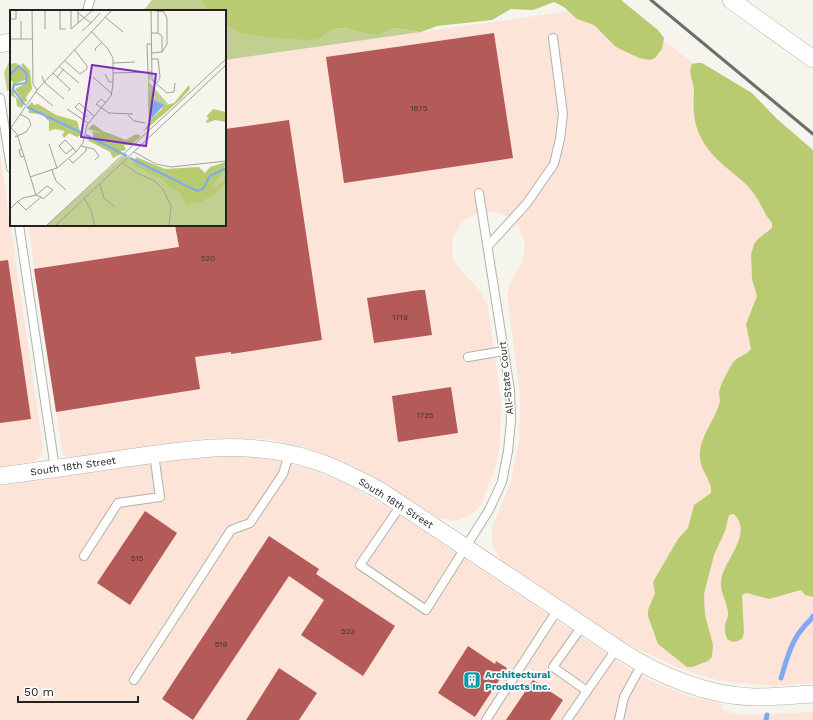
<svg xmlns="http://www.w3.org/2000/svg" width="813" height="720" font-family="'Work Sans',sans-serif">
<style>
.industrial{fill:#fce4d9}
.green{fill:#c1d091}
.forest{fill:#b8cb71}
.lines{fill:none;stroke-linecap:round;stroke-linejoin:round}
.stream{stroke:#80a9f4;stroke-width:5}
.building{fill:#b45a58}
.lane-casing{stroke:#b2b1aa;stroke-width:10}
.street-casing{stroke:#b2b1aa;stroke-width:18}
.lane{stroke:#fff;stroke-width:8}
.street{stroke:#fff;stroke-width:17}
.rail{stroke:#6e6d69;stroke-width:3}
.labels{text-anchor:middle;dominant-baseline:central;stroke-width:3.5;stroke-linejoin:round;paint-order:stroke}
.number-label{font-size:8px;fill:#47302e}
.street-label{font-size:10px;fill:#232220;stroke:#fff}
.culture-label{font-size:10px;font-weight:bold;fill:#0d838f;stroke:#fff;text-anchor:start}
.inset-river{fill:none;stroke:#80a9f4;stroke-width:2}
.inset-road{fill:none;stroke:#a1a09b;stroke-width:1}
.view{fill:#7b2cbf;fill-opacity:0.15;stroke:#7b2cbf;stroke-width:2}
.inset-edge{fill:none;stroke:#232220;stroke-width:2}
</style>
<rect width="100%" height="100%" fill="#f5f4ed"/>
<g class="industrial">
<path d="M613,5l50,35 150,116v527l-40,3 -38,-3 -18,-3 -41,-13 -43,-20 -20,-12 -110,-73 -5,-6 -6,-13v-15l19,-47 8,-42 1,-22v-22l-13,-101 5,-15 10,-15 3,-20 -6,-18 -14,-11 -9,-3h-18l-15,9 -10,16 -1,10 1,10 4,9 24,26 7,15 13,94 -1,43 -4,21 -14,39 -12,12 -16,5 -16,-3 -56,-36 -31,-17 -46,-18 -39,-8 -58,-1 -140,20 -5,-3 -35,-230h197v-165z"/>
<path d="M0,155l43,292 -3,10 -4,4 -36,6z"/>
<path d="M219,456l43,2 22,4 23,6 43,17 60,37 222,149 19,10 40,16 32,7 -1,6 11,3 12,2 68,-3v8h-813v-234l176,-26z"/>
</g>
<g class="green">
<path d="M152,0h49l6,11h-64z"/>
<path d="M225,25l14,8 80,6 14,-10 10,-1 33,8 19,-8 26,4 -196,28z"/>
<path d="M11,58v32l-4,1 -3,-19z"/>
</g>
<g class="forest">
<path d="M201,0h420l37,30 6,8 -2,11 -7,9 -5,2 -11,-2 -23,-11 -22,-22 -17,-6 -13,-12 -10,-5 -21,8 -22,-1 -19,11 -55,6 -16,6 -26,-4 -19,8 -33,-8 -10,1 -14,10 -12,1 -51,-4 -17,-3 -14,-8v-14h-18z"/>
<path d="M697,63h5l50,30 25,26 36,31v447l-8,-2 -4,-5 -32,9 -22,-6 -5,2 2,38 -2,6c-6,3 -9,4 -15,0 -1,-4 -3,-9 -2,-12 0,-6 4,-10 3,-15 -1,-10 -8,-20 -7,-30 2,-22 33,-47 13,-68l-5,1 -4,16 -11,24 -10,39 1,21 8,30 -1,12 -4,4 -16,6h-5l-29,-23 -10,-28v-6l7,-17 -2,-11 25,-43 10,-11 6,-23 17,-12c2,-13 -13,-23 -11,-40 1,-19 16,-34 20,-52 0,-4 -2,-9 0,-12 2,-8 8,-18 12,-25 5,-8 14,-8 19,-15l-5,-25 11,-28 -5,-17 -1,-24 3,-11 4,-5 14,-11v-5c-10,-12 -12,-23 -21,-33 -6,-8 -15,-14 -23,-21 -26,-22 -37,-41 -34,-76 1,-11 -7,-18 -2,-29z"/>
</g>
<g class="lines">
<g class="stream">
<path d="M781,678c5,-16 10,-37 22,-50 3,-5 7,-6 10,-12"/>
<path d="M766,720l1,-5"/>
</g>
</g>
<g class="building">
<path d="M494,33l19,125 -169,25 -18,-126z"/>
<path d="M289,120l33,220 -91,14v-2l-36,5 5,32 -144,23 -22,-143 145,-22 -4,-22h50v-96z"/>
<path d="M8,260l23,159 -31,4v-162z"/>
<path d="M419,290h6l7,45 -58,8 -7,-45z"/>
<path d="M451,387l7,46 -60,9 -6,-46z"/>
<path d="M145,511l32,22 -47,72 -33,-22z"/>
<path d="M269,536l50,33 -3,5 79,52 -32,50 -62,-41 23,-35 -35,-24 -96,144 -31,-21z"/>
<path d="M468,646l27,18 1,-3 11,7 -32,49 -37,-24z"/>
<path d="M279,668l38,25 -18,27h-53z"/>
<path d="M533,680l30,20 -13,20h-44z"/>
</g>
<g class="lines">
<defs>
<g id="lane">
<path d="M87,11l3,-11"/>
<path d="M0,98l11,70"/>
<path d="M19,225l36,244"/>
<path d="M488,246l39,-43 27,-39 6,-25 3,-25 -10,-76"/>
<path d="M468,357l36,-6"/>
<path d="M401,505l-41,60 66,45 63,-100 13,-28 6,-31 3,-30 -1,-31 -31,-197"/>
<path d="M84,556l34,-53 42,-6 -6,-43"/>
<path d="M583,625l-30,42 34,24 30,-43"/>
<path d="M134,680l97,-150 19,-7 33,-49 6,-20"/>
<path d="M486,720l72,-111"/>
<path d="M567,720l20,-29"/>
<path d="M619,720l5,-23 18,-33"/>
</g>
<g id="street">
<path d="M731,0l82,59"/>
<path d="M0,44l11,-2"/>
<path d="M0,476c38,-5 76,-10 114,-16 70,-10 130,-22 199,0 23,7 44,19 66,30l242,161c39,25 87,45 133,46 20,0 40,-2 59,-3"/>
</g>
</defs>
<use href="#lane" class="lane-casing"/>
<use href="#street" class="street-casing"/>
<use href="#lane" class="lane"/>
<use href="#street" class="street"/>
<path class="rail" d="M651,0l162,134"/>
</g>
<defs>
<symbol id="building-square" viewBox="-11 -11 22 22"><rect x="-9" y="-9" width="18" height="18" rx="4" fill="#0f9aa8" stroke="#fff"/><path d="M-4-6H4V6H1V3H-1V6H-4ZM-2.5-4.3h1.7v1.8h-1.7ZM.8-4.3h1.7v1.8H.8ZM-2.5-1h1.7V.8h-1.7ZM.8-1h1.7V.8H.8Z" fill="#fff"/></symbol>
</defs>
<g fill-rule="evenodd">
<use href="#building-square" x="462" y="670" width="20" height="20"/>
</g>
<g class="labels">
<g class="number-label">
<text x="419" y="108">1675</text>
<text x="208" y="258">520</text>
<text x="400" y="317">1719</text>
<text x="425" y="415">1725</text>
<text x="137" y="558">515</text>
<text x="348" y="631">523</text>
<text x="221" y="644">519</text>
</g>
<g class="street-label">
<text transform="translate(506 378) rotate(-96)">All-State Court</text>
<text transform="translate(73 466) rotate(-8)">South 18th Street</text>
<text transform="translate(396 503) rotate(32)">South 18th Street</text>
</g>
<g class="culture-label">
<text x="485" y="674">Architectural<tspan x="485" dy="12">Products Inc.</tspan></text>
</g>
</g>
<g transform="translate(10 10)">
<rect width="216" height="216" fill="#f5f4ed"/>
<path d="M138,63l3,2 -2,7 19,22 -3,2 -12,-5 2,-5 -7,5v10zM114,145l53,26 49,-13v58h-180z" fill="#c1d091"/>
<path d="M6,53l9,8 -4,-6 2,-2 7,8 2,18 -6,8 1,4 -3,1 -9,-13 11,-6 1,-4 -12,5 -2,4 2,8 9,7 -2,5 -5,-2 -1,-8 -6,-3 3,-13 -3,-2v-16zM179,75l1,4 -9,10 -38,33 6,-9 -1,-22 3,-8 4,1 -3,5v19l10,-9v-3l12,-3zM22,92l2,3 4,-1 18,11 21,6 4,14 -4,2 -8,-4 -5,5 -2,-3 3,-4 -10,-2 -6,2v-10l-4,-3 3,-3 -19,-2 -1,-7zM203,99l13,3v10l-11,-2 -8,3 -1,-2 3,-3 -3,-1zM83,114l10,7 23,9 10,-6 5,2 -10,9h-7l2,5 -5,1v3l-8,4 -3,-6 -23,-12 6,-2v-5l-3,-2 11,2 -13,-4zM126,147l29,12 34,-2 6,6 5,-6 16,-5 -4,12 -10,12 5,1 9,-8v4l-9,9 -16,10 -15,3 -6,-12 -7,-3 -11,-11 -29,-14z" fill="#b8cb71"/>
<path d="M144,90l10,5 -12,13 -1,-8z" fill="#80a9f4"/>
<path class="inset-river" d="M0,65l9,-9 8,8 -1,9 -12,2 -1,4 12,16M17,97l55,26M76,125l41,21M120,148l67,33 6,-2 7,-13 16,-8"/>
<path class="inset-road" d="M22,0l1,74 4,6M35,0v19M50,0v19h6M61,0v19l7,-6v-13M141,0l1,70 15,13 7,-1 1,-9M141,0l13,2 3,6v26l-5,8 -10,1M68,3l13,10 9,-10M95,7l18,15M0,9h6v-9M11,11v18M68,13l14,-12M72,21l9,-8M141,23h7v-23M148,23l4,3v16M0,29h22M86,41l-1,-2 7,-7M142,49h6l2,18 -3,6M54,50l16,14 7,-5v-3l-13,-17M103,53l22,-1M49,56l20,17M43,63l4,4 7,-8M103,63l39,-1M138,63l-1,-29h5M95,64l4,8h4M32,66l2,6 20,17M47,67l13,12 -2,2M83,67l19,17M26,82l17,14M96,93l-5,-4 -5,5 13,9 24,1M57,99l21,14M118,105l6,6 11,2M77,107l-12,-10 4,-4 15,13M1,118l6,6 19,61 11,-9 6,4 -10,9 -2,-2M0,119l27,-39 75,-80M5,127l11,-5 5,-7 -2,-6 -9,-5M39,134l8,24M71,136l13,3 5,7 -4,4M63,138l-7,6 -7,-8 6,-6 8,8 3,4M11,139l-2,1 2,7 3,-1M124,142l22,12 15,3 55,-6M59,149l4,4 13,-12v-3M113,153l12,9 20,9 8,8 8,17 -2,20M42,160l4,11 10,9M20,167l27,-9 19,-16 7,-9 4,-18 24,-29 2,-11v-27l-5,-9 -17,-18M90,174l4,14 11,9M74,188l7,12 4,16M0,199l7,-7 6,-4 13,-3 5,2 -15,13 -8,-8M36,216l180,-167M45,216l171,-161"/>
<path class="view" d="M82,55l64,9 -10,72 -65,-9z"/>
<rect width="216" height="216" class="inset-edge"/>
</g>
<path d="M18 696v6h120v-6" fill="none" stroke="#232220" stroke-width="2"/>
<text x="24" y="696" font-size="12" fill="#232220" stroke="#ffffff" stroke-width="3" paint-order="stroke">50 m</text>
</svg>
